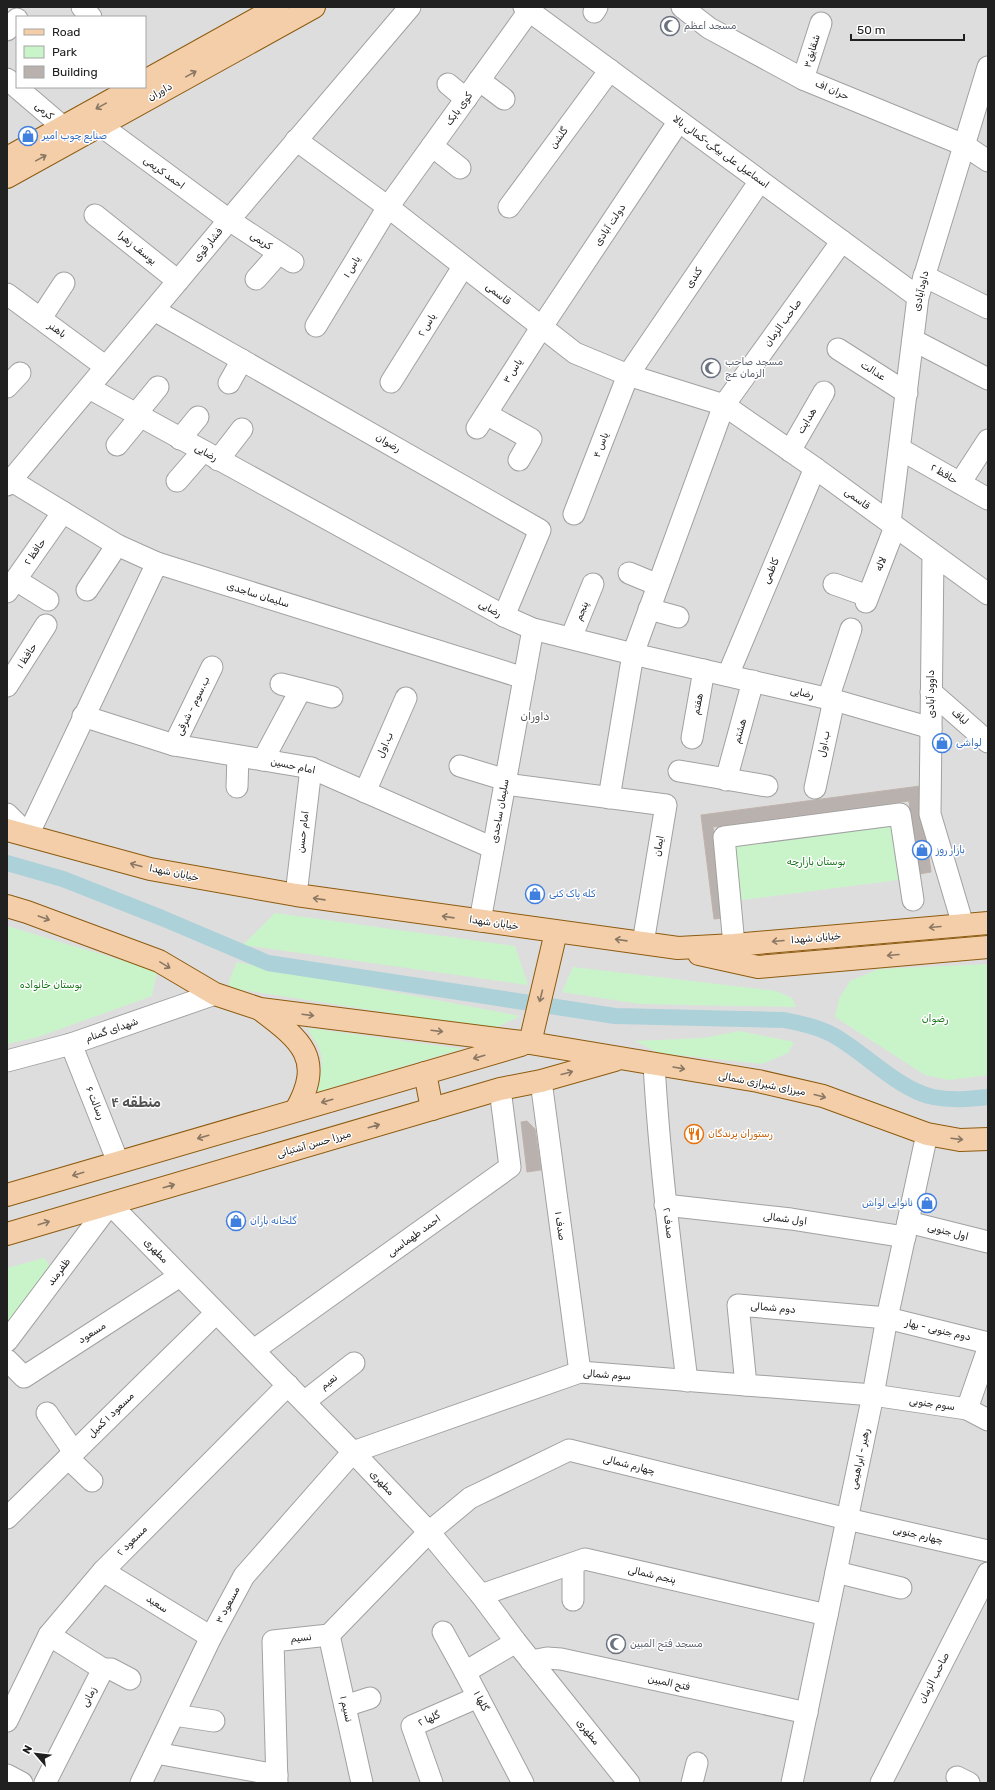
<svg xmlns="http://www.w3.org/2000/svg" width="995" height="1790" font-family="Rubik,Cairo,sans-serif">
<style>
.residential{fill:#dedddd;fill-rule:evenodd}
.park{fill:#c9f4ca}
.lines{fill:none;stroke-linecap:round;stroke-linejoin:round}
.canal{stroke:#acd1d9;stroke-width:16}
.building{fill:#b9b1ad;stroke:#c0b3ab}
.minor-casing{stroke:#a1a1a1;stroke-width:23}
.major-casing{stroke:#8d5b0f;stroke-width:24}
.minor{stroke:#fff;stroke-width:21}
.major{stroke:#f3cea9;stroke-width:22}
.oneway{stroke:#8a7764}
.labels{text-anchor:middle;dominant-baseline:central;stroke-width:3;stroke-linejoin:round;paint-order:stroke}
.worship-label{font-size:10px;fill:#5b616d;stroke:#fff;text-anchor:start}
.street-label{font-size:10px;fill:#202020;stroke:#fff}
.shop-label{font-size:10px;fill:#366cbe;stroke:#fff;text-anchor:start}
.park-label{font-size:10px;fill:#177519;stroke:#fff}
.food-label{font-size:10px;fill:#c56008;stroke:#fff;text-anchor:start}
.neighbourhood-label{font-size:11px;fill:#535353;stroke:#fff}
.district-label{font-size:14px;font-weight:bold;fill:#535353;stroke:#fff}
</style>
<rect width="100%" height="100%" fill="#efece7"/>
<path class="residential" d="M7,7h981v1776h-981zM17,17h128v70h-128z"/>
<g class="park">
<path d="M891,825l7,55 -156,20 -7,-55z"/>
<path d="M275,913l240,33 13,39 -285,-40z"/>
<path d="M7,926l150,45 -5,25 -114,41 -31,7z"/>
<path d="M237,962l283,54 -27,13 -263,-41 -1,-7z"/>
<path d="M988,964v111l-39,5 -24,-5 -90,-58 4,-18 11,-18 29,-12z"/>
<path d="M573,967l203,24 16,7 4,9 -156,-3 -78,-12z"/>
<path d="M308,1028l154,21 -145,43c3,-14 8,-30 2,-44 -3,-7 -8,-12 -11,-20z"/>
<path d="M739,1031l55,11 -6,11 -26,11 -103,-11 -24,-12 69,-3z"/>
<path d="M44,1258l6,8 -43,59v-57z"/>
</g>
<g class="lines">
<path class="canal" d="M7,863l56,16 99,39 106,45 347,53 169,4c16,3 34,7 49,15 31,17 66,55 100,62 19,4 37,2 55,0"/>
</g>
<g class="building">
<path d="M920,786l11,86 -12,2 -10,-73 -196,26 11,91 -10,1 -13,-104z"/>
<path d="M527,1121l8,8 6,41 -14,2 -6,-50z"/>
</g>
<g class="lines">
<defs>
<g id="minor">
<path d="M82,7l9,10"/>
<path d="M524,7l394,290"/>
<path d="M682,7l27,21 94,51 161,66 24,16"/>
<path d="M594,12l3,-5"/>
<path d="M7,30l10,-11"/>
<path d="M7,79l56,48"/>
<path d="M803,79l18,-56"/>
<path d="M479,80l25,19"/>
<path d="M448,84l18,15"/>
<path d="M100,125l129,95 64,42"/>
<path d="M296,140l92,67 187,146 53,22 96,30 91,63 173,126"/>
<path d="M432,146l28,22"/>
<path d="M509,207l101,-137"/>
<path d="M95,215l83,66"/>
<path d="M924,276l64,32"/>
<path d="M256,279l23,-26"/>
<path d="M7,294l99,73"/>
<path d="M154,310l386,220 -36,86"/>
<path d="M41,318l23,-35"/>
<path d="M316,326l72,-119 141,-196"/>
<path d="M913,340l75,39"/>
<path d="M838,349l69,44"/>
<path d="M391,382l72,-115"/>
<path d="M229,383l13,-23"/>
<path d="M7,387l13,-14"/>
<path d="M89,388l415,228 29,13 100,25 201,46 97,28"/>
<path d="M136,414l22,-27"/>
<path d="M486,414l45,25 -12,21"/>
<path d="M477,428l64,-100 138,-207"/>
<path d="M180,439l18,-22"/>
<path d="M117,445l23,-28"/>
<path d="M900,449l88,50"/>
<path d="M790,451l34,-59"/>
<path d="M218,460l24,-31"/>
<path d="M7,478l110,67 40,18 367,115"/>
<path d="M177,481l26,-30"/>
<path d="M960,483l28,-43"/>
<path d="M7,485l222,-265 181,-213"/>
<path d="M574,514l54,-139 132,-194"/>
<path d="M890,523l28,-226 70,-230"/>
<path d="M933,555l-3,259 33,111"/>
<path d="M629,573l29,12"/>
<path d="M16,580l32,20"/>
<path d="M834,584l34,12"/>
<path d="M87,590l30,-45"/>
<path d="M7,592l56,-80"/>
<path d="M866,602l29,-75"/>
<path d="M649,609l29,8"/>
<path d="M571,638l22,-54"/>
<path d="M728,675l87,-207"/>
<path d="M281,684l51,13"/>
<path d="M7,686l39,-61"/>
<path d="M931,692l57,50"/>
<path d="M828,699l23,-70"/>
<path d="M83,716l91,29 137,23 182,80"/>
<path d="M692,738l12,-68"/>
<path d="M174,745l38,-78"/>
<path d="M263,760l38,-71"/>
<path d="M460,766l46,14"/>
<path d="M679,771l88,15"/>
<path d="M726,780l27,-99"/>
<path d="M505,784l161,21 -23,138"/>
<path d="M237,787l1,-31"/>
<path d="M815,788l19,-88"/>
<path d="M365,792l41,-94"/>
<path d="M609,798l24,-144 91,-249 118,-164"/>
<path d="M7,814l21,21 129,-272"/>
<path d="M296,895l15,-127"/>
<path d="M480,921l53,-292"/>
<path d="M734,945l-10,-108 176,-23 13,86"/>
<path d="M71,1044l47,118"/>
<path d="M7,1061l64,-17 144,-50"/>
<path d="M654,1064c6,106 20,211 33,317"/>
<path d="M541,1081l39,291"/>
<path d="M665,1205l126,14 114,18"/>
<path d="M908,1222l80,20"/>
<path d="M7,1341l103,-137 243,248 76,80 52,63 35,47 113,141"/>
<path d="M254,1350l256,-183 -10,-78"/>
<path d="M7,1360l17,17 156,-101"/>
<path d="M746,1385l-8,-80 149,13 101,25"/>
<path d="M304,1402l50,-39"/>
<path d="M967,1409l21,-60"/>
<path d="M47,1413l27,39"/>
<path d="M68,1458l24,23"/>
<path d="M7,1518l209,-205"/>
<path d="M573,1564v36"/>
<path d="M103,1571l108,66"/>
<path d="M836,1572l65,16"/>
<path d="M481,1595l104,-36 242,56"/>
<path d="M443,1632l22,40"/>
<path d="M329,1635l33,148"/>
<path d="M516,1642l-51,30 58,111"/>
<path d="M531,1661l16,-3 14,1 246,54"/>
<path d="M103,1669h8l19,10"/>
<path d="M345,1706l25,-8"/>
<path d="M174,1715l40,6"/>
<path d="M7,1721l42,-86 54,-64 185,-186"/>
<path d="M156,1753l121,22"/>
<path d="M7,1775l15,8"/>
<path d="M957,1777l12,6"/>
<path d="M45,1783l58,-114 -54,-34"/>
<path d="M141,1783l70,-146 33,-61 109,-124 227,-80 293,23 94,14 21,11"/>
<path d="M277,1783l-4,-142 56,-6 100,-103 41,-34 99,-48 278,69 141,32"/>
<path d="M432,1783l-20,-57 66,-29"/>
<path d="M692,1783l5,-20"/>
<path d="M792,1783l81,-388 14,-77 40,-184"/>
<path d="M881,1783l107,-210"/>
</g>
<g id="major">
<path d="M145,81l133,-74"/>
<path d="M7,158l128,-71"/>
<path d="M7,177l307,-170"/>
<path d="M7,830l143,39 146,26 382,53 56,-3 254,-22"/>
<path d="M7,906l20,6 132,49 56,33 45,15 270,34 228,38 65,15 104,38 33,6 28,-1"/>
<path d="M699,954l59,13 230,-20"/>
<path d="M261,1010c40,30 64,49 35,100"/>
<path d="M530,1043l26,-111"/>
<path d="M425,1073l7,36"/>
<path d="M7,1195l514,-150"/>
<path d="M7,1234l493,-145 41,-8 74,-21"/>
</g>
</defs>
<use href="#minor" class="minor-casing"/>
<use href="#major" class="major-casing"/>
<use href="#minor" class="minor"/>
<use href="#major" class="major"/>
</g>
<defs><path id="oneway-shaft" d="M-6 0H5M1.5-3L5.5 0L1.5 3" fill="none" stroke-width="1.6" stroke-linecap="round" stroke-linejoin="round"/></defs>
<g class="oneway">
<use href="#oneway-shaft" transform="translate(191 74) rotate(-29)"/>
<use href="#oneway-shaft" transform="translate(101 106) rotate(151)"/>
<use href="#oneway-shaft" transform="translate(41 158) rotate(-29)"/>
<use href="#oneway-shaft" transform="translate(136 865) rotate(-165)"/>
<use href="#oneway-shaft" transform="translate(319 899) rotate(-172)"/>
<use href="#oneway-shaft" transform="translate(448 917) rotate(-172)"/>
<use href="#oneway-shaft" transform="translate(44 918) rotate(20)"/>
<use href="#oneway-shaft" transform="translate(935 927) rotate(175)"/>
<use href="#oneway-shaft" transform="translate(621 940) rotate(-172)"/>
<use href="#oneway-shaft" transform="translate(778 941) rotate(175)"/>
<use href="#oneway-shaft" transform="translate(893 955) rotate(175)"/>
<use href="#oneway-shaft" transform="translate(165 965) rotate(31)"/>
<use href="#oneway-shaft" transform="translate(541 996) rotate(104)"/>
<use href="#oneway-shaft" transform="translate(308 1015) rotate(7)"/>
<use href="#oneway-shaft" transform="translate(437 1031) rotate(7)"/>
<use href="#oneway-shaft" transform="translate(479 1057) rotate(164)"/>
<use href="#oneway-shaft" transform="translate(679 1068) rotate(10)"/>
<use href="#oneway-shaft" transform="translate(567 1073) rotate(-15)"/>
<use href="#oneway-shaft" transform="translate(820 1096) rotate(15)"/>
<use href="#oneway-shaft" transform="translate(327 1101) rotate(164)"/>
<use href="#oneway-shaft" transform="translate(374 1126) rotate(-16)"/>
<use href="#oneway-shaft" transform="translate(203 1137) rotate(164)"/>
<use href="#oneway-shaft" transform="translate(957 1139) rotate(7)"/>
<use href="#oneway-shaft" transform="translate(78 1174) rotate(163)"/>
<use href="#oneway-shaft" transform="translate(169 1186) rotate(-16)"/>
<use href="#oneway-shaft" transform="translate(44 1223) rotate(-17)"/>
</g>
<defs>
<symbol id="mosque-ring" viewBox="-11 -11 22 22"><circle r="9.5" fill="#fff" stroke="#6b7280" stroke-width="1.5"/><path d="M3.5-4.9A6 6 0 1 0 3.5 4.9A5 5 0 1 1 3.5-4.9Z" fill="#6b7280"/></symbol>
<symbol id="shop-ring" viewBox="-11 -11 22 22"><circle r="9.5" fill="#fff" stroke="#3f7fe0" stroke-width="1.5"/><path d="M-5-2.5h2.3a2.7 3.5 0 0 1 5.4 0H5L5.5 6h-11ZM-1.5-2.5h3a1.5 2.3 0 0 0-3 0Z" fill="#3f7fe0"/></symbol>
<symbol id="restaurant-ring" viewBox="-11 -11 22 22"><circle r="9.5" fill="#fff" stroke="#e8710a" stroke-width="1.5"/><path d="M-5-6h1v4h1v-4h1v4h1v-4h1v5L-1.5 .5V6h-2V.5L-5-1ZM5-6V6H3V1.5H1.5Q1.5-4 5-6Z" fill="#e8710a"/></symbol>
</defs>
<g fill-rule="evenodd">
<use href="#mosque-ring" x="659" y="15" width="22" height="22"/>
<use href="#shop-ring" x="17" y="125" width="22" height="22"/>
<use href="#mosque-ring" x="700" y="357" width="22" height="22"/>
<use href="#shop-ring" x="931" y="732" width="22" height="22"/>
<use href="#shop-ring" x="911" y="839" width="22" height="22"/>
<use href="#shop-ring" x="524" y="883" width="22" height="22"/>
<use href="#restaurant-ring" x="683" y="1123" width="22" height="22"/>
<use href="#shop-ring" x="916" y="1192" width="22" height="22"/>
<use href="#shop-ring" x="225" y="1210" width="22" height="22"/>
<use href="#mosque-ring" x="605" y="1633" width="22" height="22"/>
</g>
<g class="labels">
<g class="worship-label">
<text x="684" y="26">مسجد اعظم</text>
<text x="725" y="362">مسجد صاحب<tspan x="725" dy="12">الزمان عج</tspan></text>
<text x="630" y="1644">مسجد فتح المبین</text>
</g>
<g class="street-label">
<text transform="translate(812 51) rotate(-73)">شقایق۳</text>
<text transform="translate(832 90) rotate(23)">حران اف</text>
<text transform="translate(160 92) rotate(-29)">داوران</text>
<text transform="translate(459 109) rotate(-54)">کوی بابک</text>
<text transform="translate(44 111) rotate(41)">کرمی</text>
<text transform="translate(559 138) rotate(-54)">گلشن</text>
<text transform="translate(721 152) rotate(36)">اسماعیل علی بیگی-کمالی بالا</text>
<text transform="translate(164 173) rotate(36)">احمد کریمی</text>
<text transform="translate(610 225) rotate(-56)">دولت آبادی</text>
<text transform="translate(261 241) rotate(33)">کریمی</text>
<text transform="translate(208 245) rotate(-51)">فشار قوی</text>
<text transform="translate(137 248) rotate(39)">یوسف زهرا</text>
<text transform="translate(352 267) rotate(-59)">یاس ۱</text>
<text transform="translate(694 278) rotate(-56)">کندی</text>
<text transform="translate(921 291) rotate(-77)">داودآبادی</text>
<text transform="translate(498 294) rotate(38)">قاسمی</text>
<text transform="translate(783 323) rotate(-54)">صاحب الزمان</text>
<text transform="translate(427 325) rotate(-58)">یاس ۲</text>
<text transform="translate(57 330) rotate(36)">باهنر</text>
<text transform="translate(513 371) rotate(-57)">یاس ۳</text>
<text transform="translate(873 371) rotate(32)">عدالت</text>
<text transform="translate(807 421) rotate(-60)">هدایت</text>
<text transform="translate(388 443) rotate(30)">رضوان</text>
<text transform="translate(601 445) rotate(-69)">یاس ۴</text>
<text transform="translate(206 453) rotate(29)">رضایی</text>
<text transform="translate(944 474) rotate(30)">حافظ ۲</text>
<text transform="translate(857 499) rotate(36)">قاسمی</text>
<text transform="translate(35 552) rotate(-55)">حافظ ۲</text>
<text transform="translate(881 564) rotate(-68)">لاله</text>
<text transform="translate(771 571) rotate(-67)">کاظمی</text>
<text transform="translate(258 595) rotate(17)">سلیمان ساجدی</text>
<text transform="translate(490 609) rotate(29)">رضایی</text>
<text transform="translate(582 611) rotate(-68)">پنجم</text>
<text transform="translate(27 656) rotate(-57)">حافظ ۱</text>
<text transform="translate(802 693) rotate(13)">رضایی</text>
<text transform="translate(931 694) rotate(-90)">داوود آبادی</text>
<text transform="translate(698 704) rotate(-80)">هفتم</text>
<text transform="translate(193 706) rotate(-64)">ب.سوم - شرقی</text>
<text transform="translate(960 717) rotate(41)">لباف</text>
<text transform="translate(740 731) rotate(-75)">هشتم</text>
<text transform="translate(824 744) rotate(-78)">ب.اول</text>
<text transform="translate(385 745) rotate(-66)">ب.اول</text>
<text transform="translate(293 766) rotate(12)">امام حسین</text>
<text transform="translate(500 811) rotate(-80)">سلیمان ساجدی</text>
<text transform="translate(303 832) rotate(-83)">امام حسن</text>
<text transform="translate(659 846) rotate(-81)">ایمان</text>
<text transform="translate(174 873) rotate(11)">خیابان شهدا</text>
<text transform="translate(494 923) rotate(8)">خیابان شهدا</text>
<text transform="translate(816 938) rotate(-5)">خیابان شهدا</text>
<text transform="translate(112 1030) rotate(-19)">شهدای گمنام</text>
<text transform="translate(762 1084) rotate(11)">میرزای شیرازی شمالی</text>
<text transform="translate(95 1103) rotate(68)">رسالت ۶</text>
<text transform="translate(314 1144) rotate(-16)">میرزا حسن آشتیانی</text>
<text transform="translate(785 1219) rotate(7)">اول شمالی</text>
<text transform="translate(668 1223) rotate(83)">صدف ۲</text>
<text transform="translate(560 1226) rotate(82)">صدف ۱</text>
<text transform="translate(948 1232) rotate(14)">اول جنوبی</text>
<text transform="translate(414 1236) rotate(-36)">احمد طهماسبی</text>
<text transform="translate(156 1251) rotate(46)">مطهری</text>
<text transform="translate(59 1272) rotate(-53)">ظفرمند</text>
<text transform="translate(773 1308) rotate(5)">دوم شمالی</text>
<text transform="translate(938 1330) rotate(13)">دوم جنوبی - بهار</text>
<text transform="translate(92 1333) rotate(-33)">مسعود</text>
<text transform="translate(607 1375) rotate(4)">سوم شمالی</text>
<text transform="translate(329 1382) rotate(-38)">نعیم</text>
<text transform="translate(932 1404) rotate(8)">سوم جنوبی</text>
<text transform="translate(111 1415) rotate(-44)">مسعود ۱ کمیل</text>
<text transform="translate(860 1459) rotate(-78)">رهبر - ابراهیمی</text>
<text transform="translate(629 1465) rotate(14)">چهارم شمالی</text>
<text transform="translate(382 1483) rotate(47)">مطهری</text>
<text transform="translate(918 1535) rotate(13)">چهارم جنوبی</text>
<text transform="translate(132 1541) rotate(-45)">مسعود ۲</text>
<text transform="translate(652 1575) rotate(13)">پنجم شمالی</text>
<text transform="translate(157 1604) rotate(32)">سعید</text>
<text transform="translate(228 1605) rotate(-62)">مسعود ۳</text>
<text transform="translate(301 1638) rotate(-6)">نسیم</text>
<text transform="translate(934 1678) rotate(-63)">صاحب الزمان</text>
<text transform="translate(669 1683) rotate(12)">فتح المبین</text>
<text transform="translate(89 1697) rotate(-63)">زمانی</text>
<text transform="translate(481 1701) rotate(63)">گلها ۱</text>
<text transform="translate(346 1709) rotate(77)">نسیم ۱</text>
<text transform="translate(429 1719) rotate(-24)">گلها ۲</text>
<text transform="translate(588 1732) rotate(51)">مطهری</text>
</g>
<g class="shop-label">
<text x="42" y="136">صنایع چوب امیر</text>
<text x="956" y="743">لواشی</text>
<text x="936" y="850">بازار روز</text>
<text x="549" y="894">کله پاک کنی</text>
<text x="913" y="1203" text-anchor="end">نانوایی لواش</text>
<text x="250" y="1221">گلخانه باران</text>
</g>
<g class="park-label">
<text x="816" y="862">بوستان بازارچه</text>
<text x="51" y="985">بوستان خانواده</text>
<text x="935" y="1019">رضوان</text>
</g>
<g class="food-label">
<text x="708" y="1134">رستوران پرندگان</text>
</g>
<g class="neighbourhood-label">
<text x="535" y="716">داوران</text>
</g>
<g class="district-label">
<text x="136" y="1102">منطقه ۴</text>
</g>
</g>
<rect width="995" height="1790" fill="none" stroke="#202020" stroke-width="16"/>
<rect x="16" y="16" width="130" height="72" fill="#ffffff" stroke="#a6a6a6"/>
<rect x="24" y="29" width="20" height="6" fill="#f3cea9" stroke="#a6a6a6"/>
<text x="52" y="36" font-size="12" fill="#202020">Road</text>
<rect x="24" y="46" width="20" height="12" fill="#c9f4ca" stroke="#a6a6a6"/>
<text x="52" y="56" font-size="12" fill="#202020">Park</text>
<rect x="24" y="66" width="20" height="12" fill="#b9b1ad" stroke="#a6a6a6"/>
<text x="52" y="76" font-size="12" fill="#202020">Building</text>
<g transform="translate(36 1754) rotate(298)" stroke="#ffffff" stroke-width="3" paint-order="stroke">
<path d="M0-3L7 15L0 10L-7 15Z" fill="#202020"/>
<text y="-6" font-size="11" font-weight="bold" text-anchor="middle" fill="#202020">N</text>
</g>
<path d="M851 34v6h113v-6" fill="none" stroke="#202020" stroke-width="2"/>
<text x="857" y="34" font-size="12" fill="#202020" stroke="#ffffff" stroke-width="3" paint-order="stroke">50 m</text>
</svg>
